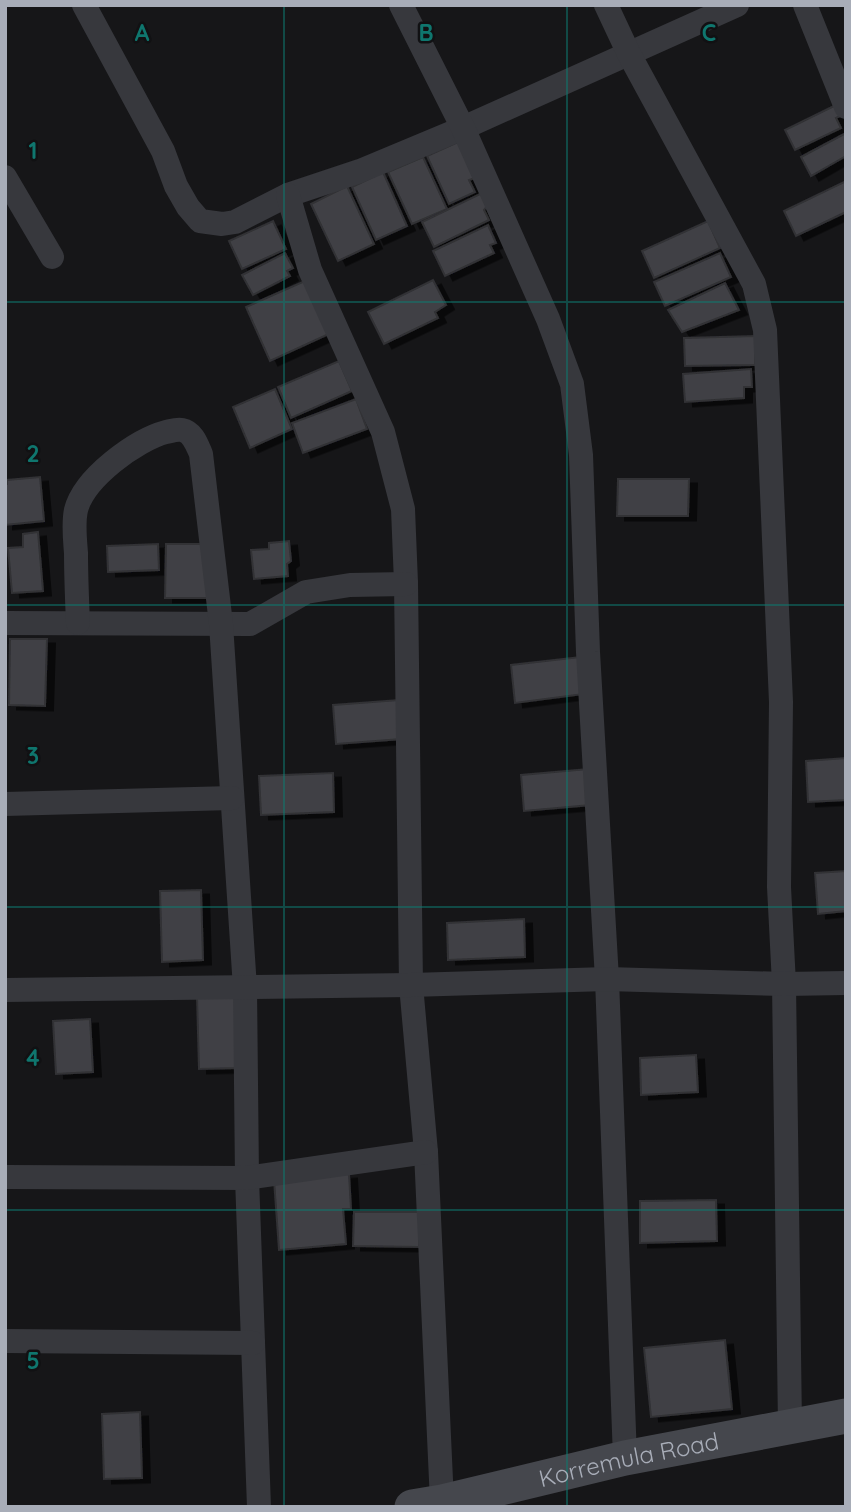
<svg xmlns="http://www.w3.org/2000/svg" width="851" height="1512" font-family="Quicksand,sans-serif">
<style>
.building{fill:#404145;stroke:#303034;stroke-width:2;filter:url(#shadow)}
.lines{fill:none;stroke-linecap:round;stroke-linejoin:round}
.street{stroke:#37383d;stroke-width:24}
.secondary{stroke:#45474d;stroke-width:35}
.grid{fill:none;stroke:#0f766e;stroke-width:2;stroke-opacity:0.55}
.labels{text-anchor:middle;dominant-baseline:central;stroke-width:5;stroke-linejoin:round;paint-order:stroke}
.street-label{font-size:24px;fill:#a8adb8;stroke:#111113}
.grid-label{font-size:23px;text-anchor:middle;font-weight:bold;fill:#0f766e;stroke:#111113;stroke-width:5;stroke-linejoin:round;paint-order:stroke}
</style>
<defs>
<filter id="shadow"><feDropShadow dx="8" dy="4.5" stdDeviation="0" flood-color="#0009"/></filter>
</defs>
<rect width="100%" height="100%" fill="#161618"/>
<g class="building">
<path d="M838,104l4,11 -6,3 5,10 -46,22 -10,-20z"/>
<path d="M846,133v23l-35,20 -10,-19z"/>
<path d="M458,142l17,36 -6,2 6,12 -26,12 -22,-48z"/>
<path d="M423,157l24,52 -35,15 -24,-52z"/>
<path d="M383,172l24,54 -31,14 -24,-53z"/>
<path d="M846,181v31l-50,24 -12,-25z"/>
<path d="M347,186l27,58 -36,17 -27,-57z"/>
<path d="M482,193l6,12 -4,5 5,10 -55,27 -12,-25z"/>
<path d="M273,221l13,28 -44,20 -13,-28z"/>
<path d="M708,221l12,27 -66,30 -12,-27z"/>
<path d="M488,225l8,18 -6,2 4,8 -49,23 -12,-25z"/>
<path d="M285,253l8,15 -6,3 3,5 -37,19 -11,-20z"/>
<path d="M720,253l11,24 -66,29 -11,-24z"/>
<path d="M307,280l24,53 -61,28 -24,-54z"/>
<path d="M433,280l13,25 -11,7 3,6 -54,26 -16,-32z"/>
<path d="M725,283l14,27 -57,22 -14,-22z"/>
<path d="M755,336v29l-70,1 -1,-28z"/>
<path d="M339,361l13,30 -61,27 -13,-31z"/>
<path d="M751,369l1,18h-8v11l-59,4 -2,-28z"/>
<path d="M275,389l17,40 -42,19 -17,-41z"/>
<path d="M356,399l11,30 -64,24 -11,-30z"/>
<path d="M40,477l4,44 -39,4v-41h2v-4z"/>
<path d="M618,479h71l-1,37h-71z"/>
<path d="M38,532l5,59 -31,2 -4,-45 15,-1v-13z"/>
<path d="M289,541l2,20 -4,3 1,12 -34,3 -3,-29 18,-1v-6z"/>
<path d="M158,544l1,26 -51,2 -1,-26z"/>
<path d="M166,544h43v54h-44z"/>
<path d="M10,639h37l-2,67 -36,-1z"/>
<path d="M580,657l4,37 -69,9 -4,-38z"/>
<path d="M399,700l3,39 -66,5 -3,-39z"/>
<path d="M846,758v42l-38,2 -2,-41z"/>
<path d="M588,769l3,36 -67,6 -3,-36z"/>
<path d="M333,773l1,39 -73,3 -2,-39z"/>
<path d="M846,871v40l-28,3 -3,-41z"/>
<path d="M201,890l2,70 -41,2 -2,-71z"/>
<path d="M524,919l1,38 -77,3 -1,-37z"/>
<path d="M235,995l3,73 -39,1 -2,-72z"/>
<path d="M90,1019l3,53 -37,2 -3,-53z"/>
<path d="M696,1055l2,37 -57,3 -1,-37z"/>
<path d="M349,1174l2,35h-8l3,35 -67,6 -5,-70z"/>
<path d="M716,1200l1,41 -77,2v-42z"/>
<path d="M354,1212h66l-1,35 -66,-1z"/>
<path d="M725,1340l7,69 -81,8 -7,-69z"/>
<path d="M140,1412l2,66 -38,1 -2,-65z"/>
</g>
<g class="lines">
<g class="street">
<path d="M84,5l79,146 13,35 12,21 12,14 22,3 13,-2 53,-27 72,-24 103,-43 274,-123"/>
<path d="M401,5l62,123 85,191 24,65 9,71 7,197 19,327 18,479"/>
<path d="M606,5l23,49 125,230 11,46 16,372 -2,185 5,97 6,442"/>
<path d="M805,5l41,102"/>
<path d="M5,177l47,80"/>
<path d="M288,195l22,75 73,162 20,77 3,74 5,402 15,167 16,350"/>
<path d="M5,623l245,1 56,-32 44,-7 56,-1"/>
<path d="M78,623c-1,-23 -2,-47 -2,-70 -1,-13 -3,-30 0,-43 8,-32 60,-70 90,-78 5,-1 11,-3 16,-2 11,2 15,15 19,24l20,170 24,364 2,190 12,329"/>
<path d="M5,804l227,-6"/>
<path d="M5,990l406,-5 196,-6 177,5 62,-1"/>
<path d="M5,1177l242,1 179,-26"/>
<path d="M5,1341l248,2"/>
</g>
<path class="secondary" id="s1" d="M412,1507l30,-5 183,-44 221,-42"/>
</g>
<path class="grid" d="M284,5v1502M567,5v1502M5,302h841M5,605h841M5,907h841M5,1210h841"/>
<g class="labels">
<g class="street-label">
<text stroke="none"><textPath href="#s1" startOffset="222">Korremula Road</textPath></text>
</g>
</g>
<g class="grid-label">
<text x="142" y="41">A</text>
<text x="426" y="41">B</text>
<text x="709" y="41">C</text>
<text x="33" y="159">1</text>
<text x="33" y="462">2</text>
<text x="33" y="764">3</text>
<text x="33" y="1066">4</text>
<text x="33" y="1369">5</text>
</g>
<rect width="851" height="1512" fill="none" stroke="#a8adb8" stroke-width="14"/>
</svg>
